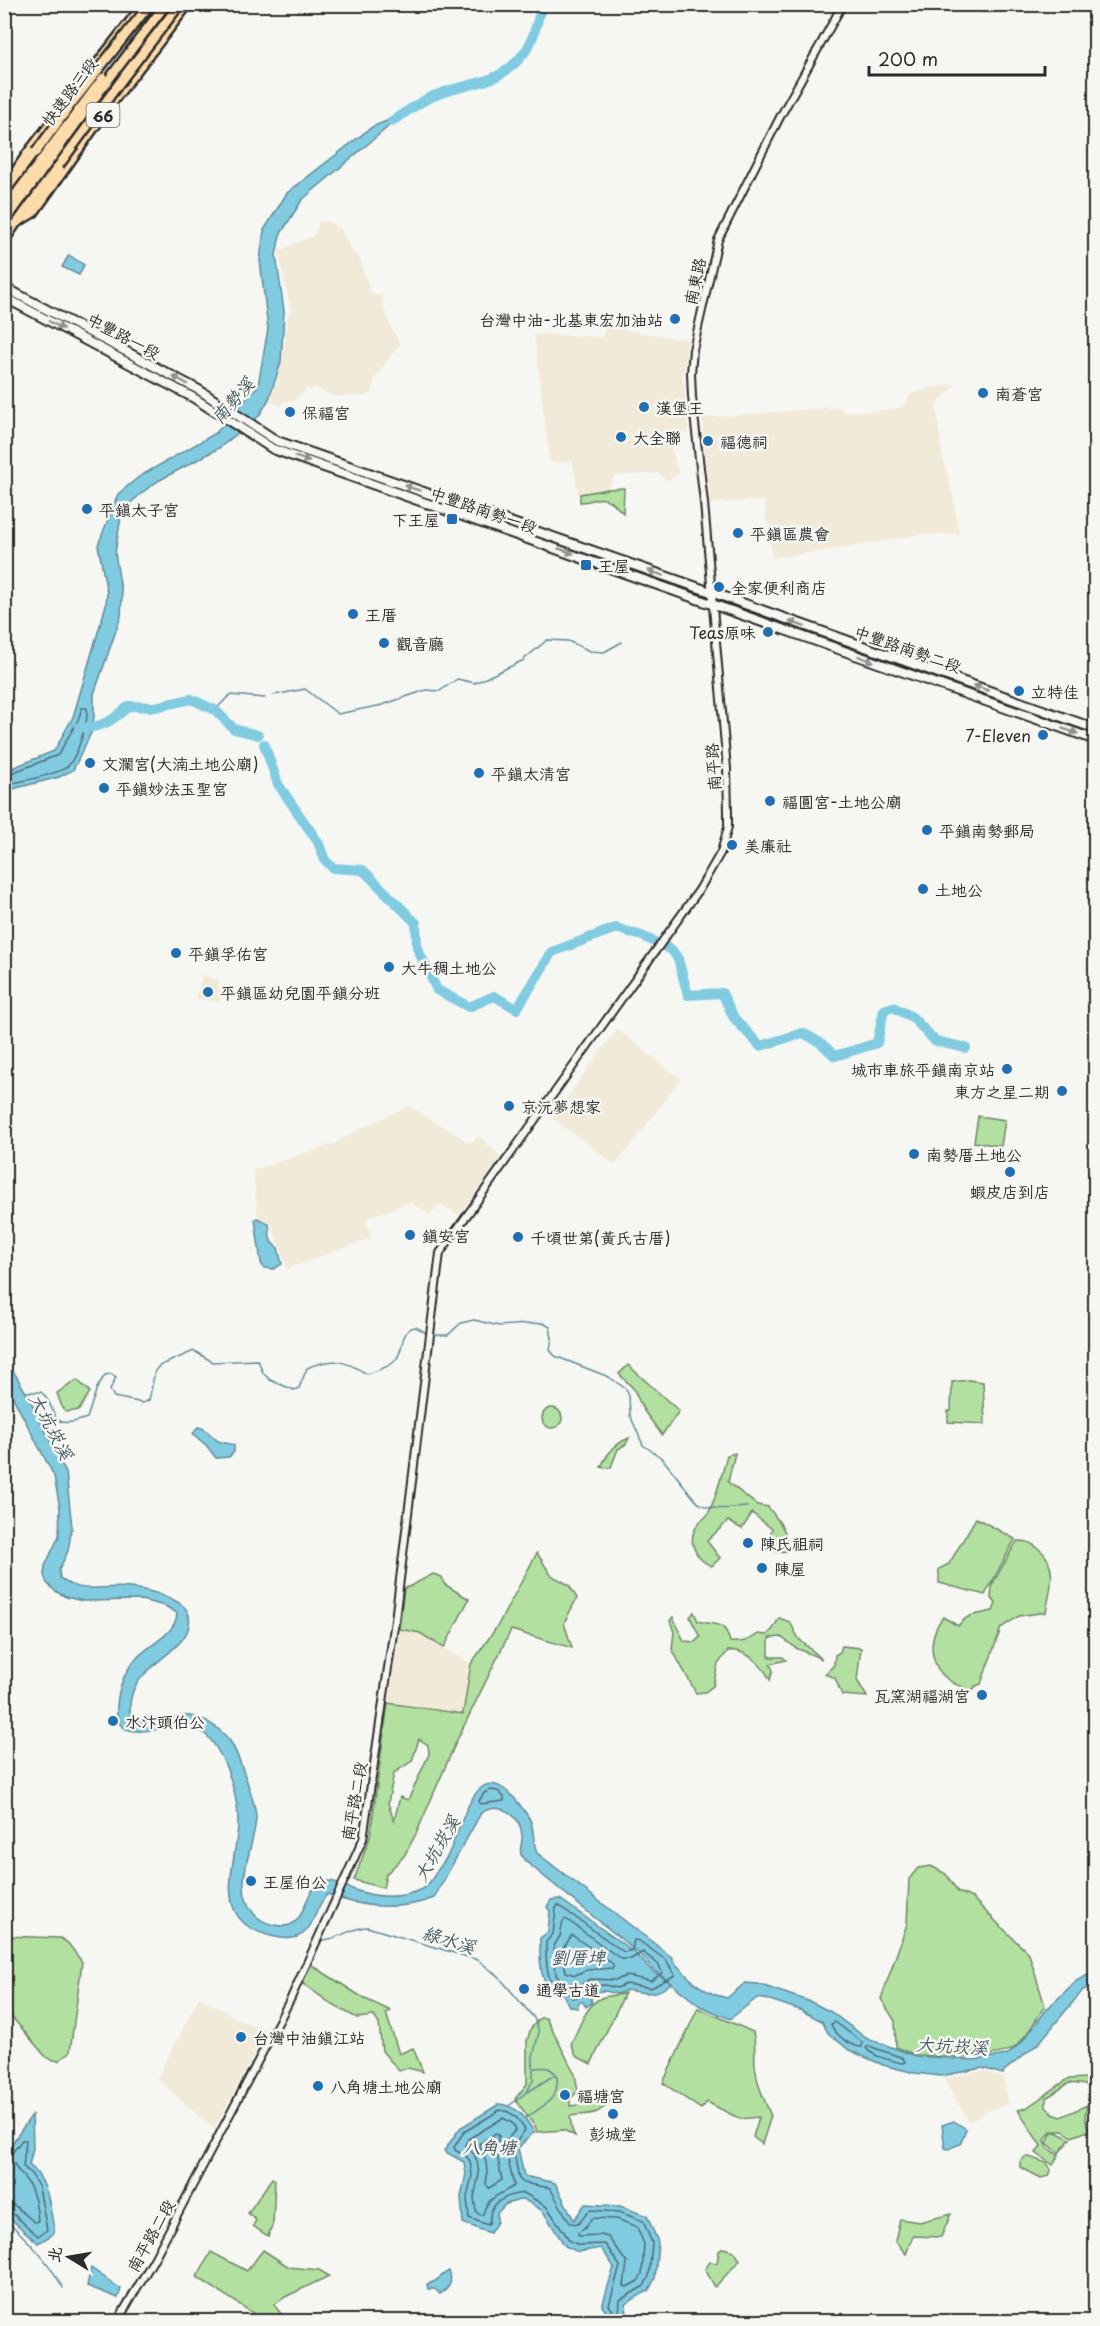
<svg xmlns="http://www.w3.org/2000/svg" width="1100" height="2326" font-family="'Playpen Sans','LXGW WenKai TC',sans-serif">
<style>
.built{fill:#f1ead8}
.green{fill:#b1e0a0;stroke:#6e8666;stroke-width:1.5;fill-rule:evenodd}
.water{fill:#81cbe1;stroke:#5f8b98;stroke-width:1.5}
.lines{fill:none;stroke-linecap:round;stroke-linejoin:round}
.shore{stroke:#4d6b74;stroke-width:1.5}
.stream{stroke:#5f8b98;stroke-width:1.5}
.river{stroke:#81cbe1;stroke-width:10}
.tertiary-casing{stroke:#2b2b2b;stroke-width:10}
.secondary-casing{stroke:#2b2b2b;stroke-width:12}
.primary-casing{stroke:#2b2b2b;stroke-width:13}
.trunk-casing{stroke:#2b2b2b;stroke-width:13}
.tertiary{stroke:#f6f6f2;stroke-width:6}
.secondary{stroke:#f6f6f2;stroke-width:8}
.primary{stroke:#fddcac;stroke-width:8}
.trunk{stroke:#fddcac;stroke-width:8}
.trunk-bridge-casing{stroke:#2b2b2b;stroke-width:13;stroke-linecap:butt}
.trunk-bridge{stroke:#fddcac;stroke-width:8}
.oneway{fill:#90908e}
.poi-dot{fill:#1f6fb2;stroke:#f6f6f2;stroke-width:2}
.labels{text-anchor:middle;dominant-baseline:central;stroke-width:5;stroke-linejoin:round;paint-order:stroke}
.shield{fill:#f6f6f2;stroke:#686867;stroke-width:1.5}
.shield-label{font-size:15px;font-weight:bold;fill:#2b2b2b}
.street-label{font-size:16px;fill:#2b2b2b;stroke:#f6f6f2}
.poi-label{font-size:16px;fill:#2b2b2b;stroke:#f6f6f2;text-anchor:start}
.water-label{font-size:18px;font-style:italic;fill:#455b62;stroke:#f6f6f2}
</style>
<rect width="100%" height="100%" fill="#f6f6f2"/>
<filter id="ink" filterUnits="userSpaceOnUse"><feTurbulence type="fractalNoise" baseFrequency=".0167" numOctaves="2"/><feDisplacementMap in="SourceGraphic" scale="12" xChannelSelector="R" yChannelSelector="G"/><feConvolveMatrix kernelMatrix="1 2 1 2 8 2 1 2 1" color-interpolation-filters="sRGB"/></filter>
<g filter="url(#ink)">
<g class="built">
<path d="M979,5v-1l31,1 -11,8 -18,2z"/>
<path d="M319,221h8l9,6h4l12,24 7,6 12,37 11,2 1,9 8,22 9,17 -24,32 -4,17 -6,3h-32l-20,-9 -2,3 -5,-1 -14,12h-8l-5,5 -9,-5 11,-38 6,-48 3,-4 -13,-60 37,-16z"/>
<path d="M604,327l85,13 -6,36 5,57 -16,-4 -2,15 9,30 -13,7 -6,-8 -46,3 -6,13 -30,6 -5,-34 -23,2 -16,-129 70,3z"/>
<path d="M955,385l-19,20 5,46 13,49 5,34h-37l-71,13 -79,11 -8,-58 -55,4 -7,-86 137,-11 6,5 42,-2 15,-3 9,-13 23,-7z"/>
<path d="M202,975l16,5 2,23 -24,-5z"/>
<path d="M617,1029l64,50 -65,86 -64,-47z"/>
<path d="M409,1106l61,37 10,-7 21,22 -42,57 -19,-11 -10,12 -19,-14 -45,16 5,20 -84,31 -16,-46 -13,-5 -5,-48 83,-27 21,-13z"/>
<path d="M399,1629l21,4 51,31 -8,50 -75,-11z"/>
<path d="M199,1997l45,25 23,8 -53,99 -57,-50z"/>
<path d="M983,2071l20,7 6,26 -22,7 -18,11 -26,-44z"/>
</g>
<g class="green">
<path d="M624,488l-1,25c-8,-8 -15,-17 -27,-14 -6,2 -9,3 -16,3v-8l28,-5z"/>
<path d="M978,1116l27,4 -4,26 -27,-4z"/>
<path d="M628,1365l51,46 -17,24 -18,-24 -11,-23 -14,-14z"/>
<path d="M77,1380l13,12 -11,18 -13,2 -4,-5 -5,-14z"/>
<path d="M969,1380l14,2 2,42 -37,-2v-11h3l1,-29z"/>
<circle cx="552" cy="1418" r="10"/>
<path d="M629,1438l-3,6 -8,5 -7,18 -6,1 -4,-1c7,-15 14,-23 28,-29z"/>
<path d="M735,1453l-7,29 29,23 11,2c10,13 22,26 19,44l-10,1 -11,-8 6,-15 -20,-16 -10,16 -14,-8 -21,20 13,17 -8,8c-17,-6 -26,-26 -14,-42 3,-4 8,-6 10,-10 9,-18 14,-40 19,-59z"/>
<path d="M976,1518l39,21 -30,56 -46,-12v-14l10,-5z"/>
<path d="M1017,1541c9,0 14,1 22,8 20,16 11,41 7,63l-27,4 -18,12 -20,56 -5,2 -10,11 -2,-10c-33,-8 -41,-45 -21,-70l15,9c11,-14 20,-11 35,-15l3,-8 -5,-5 1,-13z"/>
<path d="M537,1553l14,22 18,10 8,13 -13,25 8,25 -61,-18 -54,110 -41,94 -12,22 -18,18 -3,14 -29,-8 16,-43 18,-134 75,11 8,-50 27,-39zM419,1739l9,6 1,9 -21,46 -8,-3 -6,24 -6,-18 6,-30 18,-12z"/>
<path d="M433,1574l9,3 2,7 25,15 -25,49 -24,-15 -21,-4 5,-41 5,-1z"/>
<path d="M694,1612l4,9c19,6 26,-2 32,21 12,1 18,-1 28,-8l9,1 6,-6 6,-11 11,4 9,17 23,20 -26,-11 -15,-11 -12,1v19h14l3,3 -16,4 3,6 -3,10c-7,-15 -25,-32 -42,-29l-10,13 -5,22 -8,6 -9,1 -24,-44 2,-17 -4,-11 3,-4 11,24 11,1 5,-5 -10,-20z"/>
<path d="M842,1646l19,2 -4,32 10,17 -25,-2 -7,-17 -10,-4 9,-9 1,-10 5,-3z"/>
<path d="M931,1866l15,8 12,18 14,6 57,56 16,52c-9,13 -18,31 -30,41 -16,13 -76,10 -97,8 -7,-1 -15,-5 -22,-8l-1,-26 -14,-22 26,-75 2,-45 9,-11z"/>
<path d="M4,1936l56,2 8,5 14,19 -12,90 -12,9 -11,-3 -42,-49z"/>
<path d="M310,1964l55,35 26,12 -5,2 13,41 14,-6 10,24 -15,-4 -9,3 -17,-20 -3,-27 -5,-8 -17,2 -24,-13 -31,-22z"/>
<path d="M625,1993l-34,71 -15,-8 -5,-12c7,-14 15,-39 30,-46 6,-3 17,-2 24,-5z"/>
<path d="M698,2008l55,24c3,11 1,22 2,34 2,19 9,33 16,50l-9,28 -9,-7 6,-20 -19,2 -33,-17 -6,7 -38,-26z"/>
<path d="M540,2018h6l29,56 3,17 -8,8v7c6,-1 15,-1 20,-5 8,-6 9,-12 21,-10l1,9c-16,17 -21,13 -42,16l2,14 3,6 -11,-6 -28,2v-4l-21,-29 12,-15v-43l4,-13z"/>
<path d="M1088,2078l-1,7 -18,-2 -23,15v9l7,7 8,3 26,-12 -2,10 3,16 -16,6 -9,-6h-12l-6,9 3,9 11,6 -6,10 -17,-12 5,-7 -23,-36 8,-2 42,-29z"/>
<path d="M1056,2132l14,7 -11,14 -12,-10 4,-9z"/>
<path d="M1026,2156l21,7 4,7 -2,6 -8,2 -21,-11v-5z"/>
<path d="M272,2178l3,2 -2,43 -5,13 -15,-10 3,-6 -8,-7z"/>
<path d="M951,2214l-10,23 -28,-1 -7,18 -11,-13 5,-22 19,3z"/>
<path d="M723,2248l11,3 6,9 -25,27 -10,-18 5,-7 7,1 2,-12z"/>
<path d="M263,2250l26,17 30,3 10,6 -44,21 -11,8 9,11 -4,5h-14l-68,-44 14,-25 36,19z"/>
</g>
<g class="water">
<path d="M402,115l-100,85 -22,35 -4,20 8,56 -3,51 -12,37 -10,17 -40,32 -61,33 -15,11 -16,14 -6,11 -6,36 7,43 -1,20 -27,78v23l-3,16 -18,37 -14,7 -54,14v-20l49,-20 19,-34 33,-112 1,-12 -9,-48 20,-51 22,-18 76,-43 42,-47 10,-57 -8,-69 4,-30 23,-37 85,-66z"/>
<path d="M69,255l15,10 -5,10 -17,-8z"/>
<path d="M257,1218l12,6 1,14 2,5 6,5 4,16 -8,5 -10,-1 -3,-5 -6,-44z"/>
<path d="M4,1363l11,11 13,22 38,77 6,54 -4,24 -9,19 1,8c21,18 45,6 70,10 15,1 57,11 59,28 7,39 -69,48 -58,101 18,12 34,1 52,-1 17,-2 37,12 47,25 8,12 26,62 26,77 -2,32 -25,68 -2,96 6,7 18,12 28,12 26,1 19,-35 40,-44 10,-4 21,4 30,7 24,9 47,11 70,0 6,-3 9,-8 12,-13 4,-7 9,-13 13,-19 9,-17 20,-59 34,-69 10,-8 20,-2 28,5 8,7 14,15 20,25 6,10 3,23 8,35l136,105v3c17,18 29,32 54,37l18,-15 13,1 53,18 20,10 35,26 50,18 58,4 33,-5 14,-12 26,-34 29,-28 19,-10v14l-12,5 -44,53 -35,28 -1,3 -21,-6 -41,8 -26,-3 -32,-8 -34,-15 -21,-17 -6,-12 -22,-11 -30,-10 -13,-2 -27,21 -30,-13 -47,-37 -11,-13 -112,-91c-3,-3 -8,-6 -9,-11 -2,-6 2,-12 1,-19 -2,-21 -22,-34 -41,-22l-47,85c-33,13 -74,10 -106,-4 -12,10 -12,28 -23,38 -9,9 -23,7 -34,4 -61,-15 -36,-66 -33,-110 1,-21 -6,-47 -15,-66 -7,-14 -17,-31 -34,-34 -17,-3 -71,20 -72,-12 -1,-19 6,-42 19,-55 13,-15 40,-24 41,-46l-12,-7 -24,-6 -58,1 -17,-4 -11,-6 -8,-8 -3,-8 1,-9 14,-30 1,-28 -6,-32 -49,-94z"/>
<path d="M198,1427l6,2 14,12 16,4v7l-5,5 -13,1 -10,-13 -13,-11z"/>
<path d="M560,1899l74,53 18,19 19,12c-15,14 -26,10 -45,7l-8,4 -13,-3 -15,1 2,11 -6,4 -3,-5h-4l-2,6 -8,-2 -6,-12c-26,-5 -23,-34 -23,-56l8,-6 2,-21 -3,-4 4,-7z"/>
<path d="M499,2104c19,2 26,13 35,28l-16,16 6,28 31,7 19,37 11,-16 35,2 27,10 11,26 -3,36 -6,12 -24,14 4,17h-16l-11,-15 12,-39 -13,-19 -23,4 -13,-6 -22,-35 -20,-12 -17,5 -9,9v9l-7,11 -27,-10 -2,-26 5,-23 -2,-12 -20,-11 16,-23z"/>
<path d="M32,2115l1,33 -4,17c19,14 21,42 25,65l-2,5 -14,8 -33,-29v-61z"/>
<path d="M954,2121l12,8 -6,15 -12,5 -3,-1 -3,-23z"/>
<path d="M91,2268l30,21 -3,9 -31,-12z"/>
<path d="M449,2271c4,10 0,18 -9,23l-5,-5h-7l-1,-5c12,-2 13,-9 22,-13z"/>
</g>
<g class="lines">
<g class="shore">
<path d="M4,776l54,-21 20,-35 4,-12h5c2,12 -10,49 -19,58 -10,9 -50,16 -64,19"/>
<path d="M491,1790l7,1 6,6v4l-24,3 -1,-3 5,-8z"/>
<path d="M558,1905l66,47 8,-2 2,-10h4l28,20 9,15 -24,13 -25,-4 -9,4 -12,-3 -15,1 -4,3 -3,7 -11,2c-5,-7 -7,-7 -15,-11 -12,-6 -11,-32 -11,-45l7,-8 3,-26z"/>
<path d="M566,1919l55,40h10l12,-7 16,13 3,8 -11,8 -24,-5 -12,4 -25,-1 -14,9 -16,-8 -4,-5 -2,-29 6,-10 3,-15z"/>
<path d="M572,1935l41,29v4l-27,2 -11,5 -9,-3 -4,-22z"/>
<path d="M835,2022l27,20v5c-11,0 -28,-13 -31,-23z"/>
<path d="M869,2046l34,12 2,4 -3,1c-12,-3 -29,-6 -36,-15z"/>
<path d="M500,2110c13,1 19,10 25,20l-12,17 6,32 5,4 26,5 20,35 8,1 12,-14 29,2 24,9 9,22 -3,33 -5,10 -24,14 -1,15h-3l-7,-10 11,-39 -15,-22 -26,1 -9,-4 -23,-34 -23,-14c-11,1 -29,6 -33,18 -2,6 0,9 -3,14l-19,-7 -2,-20 5,-23 -2,-14 -3,-4 -12,-7 -1,-3 10,-15z"/>
<path d="M503,2118l9,5 4,6 -9,11 -2,7 9,39c-13,8 -27,11 -31,28l-3,1 -4,-3 -2,-14 5,-24 -2,-13 -3,-7 -9,-9 5,-7z"/>
<path d="M496,2133l3,2 -3,14 6,31 -13,8 -3,-3c3,-15 0,-28 -7,-41z"/>
<path d="M4,2156l7,-2 11,-14h4l-3,26 9,9 7,13 8,42 -9,6 -27,-24 -7,-2"/>
<path d="M4,2164l10,-1c3,9 9,12 14,20 6,10 9,25 10,38l-4,1 -20,-17 -10,-2"/>
<path d="M592,2218l25,1 20,8 7,17 -2,30 -4,7 -11,6 -3,-1 3,-23 -19,-26 -7,-2 -23,1v-3l6,-4z"/>
</g>
<g class="stream">
<path d="M274,695l31,-6 33,25 44,-9 44,-15 14,1 17,-12 18,4 47,-22 25,-21 21,1 22,10 14,1 18,-10"/>
<path d="M215,710l15,-15 35,3"/>
<path d="M433,1335h15l13,-12 13,-3 25,6 44,-3 7,4 2,11 -2,12 5,6 54,21 17,12 3,7 1,19 13,30 19,13 35,44c13,10 35,6 50,5"/>
<path d="M26,1392h15c19,16 4,41 46,26l10,-30 8,-13 6,-1 5,3 -6,13 4,7 29,6 6,-3 6,-29 4,-5 35,-15 19,11 45,-2 5,13 7,7 24,10 5,-2 8,-20c26,-11 37,-8 60,6 10,-4 25,-7 30,-16 7,-11 3,-22 14,-30l5,-1 12,7"/>
<path d="M322,1940c15,0 28,-12 45,-13l111,33 21,17 35,41 5,14 -6,25v23l-6,12 -17,13"/>
<path d="M528,2092l26,-17"/>
<path d="M525,2118c8,-5 17,-10 24,-17 8,-8 14,-27 -1,-33 -4,-1 -10,0 -14,0"/>
<path d="M4,2218c23,21 44,42 59,70"/>
</g>
<g class="river">
<path d="M392,121c12,-7 23,-16 35,-22 38,-19 69,-9 98,-47 9,-12 13,-33 17,-48"/>
<path d="M79,727c23,2 34,-7 50,-21l26,1 36,-8 24,11 19,19 24,6"/>
<path d="M264,744l14,40 40,58 7,18 8,8 30,2 53,53 1,25 20,42 32,17 25,-11 23,13 35,-57 64,-24 26,8 30,14 6,9 10,36 34,-2 12,25 26,28 43,-13 18,10 14,13 42,-13 7,-33 9,-3 19,10 23,24 31,7"/>
</g>
<defs>
<g id="tertiary">
<path d="M139,24l16,-20"/>
<path d="M27,173l55,-77"/>
<path d="M45,177l58,-82 70,-91"/>
<path d="M117,2322l37,-63 137,-261 72,-159 32,-219 45,-367 259,-363 22,-38 7,-25v-15l-1,-43 -23,-266 -12,-106 -1,-24 2,-23 25,-110 62,-123 63,-113"/>
</g>
<g id="secondary">
<path d="M4,287l195,103 78,51 434,151 385,137"/>
<path d="M4,297l190,101 79,51 823,291"/>
</g>
<g id="primary">
<path d="M7,192l3,-12 18,-27 116,-149"/>
<path d="M4,241l12,-18 18,-11 78,-110 76,-98"/>
</g>
<g id="trunk">
<path d="M6,195l30,-43"/>
<path d="M16,223l43,-58"/>
</g>
</defs>
<use href="#tertiary" class="tertiary-casing"/>
<use href="#secondary" class="secondary-casing"/>
<use href="#primary" class="primary-casing"/>
<use href="#trunk" class="trunk-casing"/>
<use href="#tertiary" class="tertiary"/>
<use href="#secondary" class="secondary"/>
<use href="#primary" class="primary"/>
<use href="#trunk" class="trunk"/>
<defs>
<g id="trunk-bridge">
<path d="M36,152l36,-49 78,-99"/>
<path d="M59,165l67,-91 54,-70"/>
<path d="M4,210l99,-132"/>
<path d="M4,223l99,-136 63,-83"/>
</g>
</defs>
<use href="#trunk-bridge" class="trunk-bridge-casing"/>
<use href="#trunk-bridge" class="trunk-bridge"/>
</g>
<defs><path id="oneway-solid" d="M-6-.8H1V-3.2L6.5 0L1 3.2V.8H-6Z" transform="scale(1.5)"/></defs>
<g class="oneway">
<use href="#oneway-solid" transform="translate(56 325) rotate(28)"/>
<use href="#oneway-solid" transform="translate(180 380) rotate(-152)"/>
<use href="#oneway-solid" transform="translate(302 459) rotate(19)"/>
<use href="#oneway-solid" transform="translate(412 488) rotate(-161)"/>
<use href="#oneway-solid" transform="translate(566 551) rotate(19)"/>
<use href="#oneway-solid" transform="translate(656 573) rotate(-161)"/>
<use href="#oneway-solid" transform="translate(797 624) rotate(-160)"/>
<use href="#oneway-solid" transform="translate(866 659) rotate(20)"/>
<use href="#oneway-solid" transform="translate(981 688) rotate(-160)"/>
<use href="#oneway-solid" transform="translate(1070 731) rotate(18)"/>
</g>
</g>
<g class="poi-dot">
<circle cx="675" cy="319" r="6"/>
<circle cx="983" cy="393" r="6"/>
<circle cx="644" cy="407" r="6"/>
<circle cx="290" cy="412" r="6"/>
<circle cx="621" cy="437" r="6"/>
<circle cx="708" cy="441" r="6"/>
<circle cx="87" cy="509" r="6"/>
<rect x="446" y="513" width="12" height="12" rx="3"/>
<circle cx="738" cy="533" r="6"/>
<rect x="580" y="559" width="12" height="12" rx="3"/>
<circle cx="719" cy="587" r="6"/>
<circle cx="353" cy="614" r="6"/>
<circle cx="768" cy="632" r="6"/>
<circle cx="384" cy="643" r="6"/>
<circle cx="1019" cy="691" r="6"/>
<circle cx="1043" cy="735" r="6"/>
<circle cx="90" cy="763" r="6"/>
<circle cx="479" cy="773" r="6"/>
<circle cx="104" cy="788" r="6"/>
<circle cx="770" cy="801" r="6"/>
<circle cx="927" cy="830" r="6"/>
<circle cx="732" cy="845" r="6"/>
<circle cx="923" cy="889" r="6"/>
<circle cx="176" cy="953" r="6"/>
<circle cx="389" cy="967" r="6"/>
<circle cx="208" cy="992" r="6"/>
<circle cx="1007" cy="1069" r="6"/>
<circle cx="1062" cy="1091" r="6"/>
<circle cx="509" cy="1106" r="6"/>
<circle cx="914" cy="1154" r="6"/>
<circle cx="1010" cy="1172" r="6"/>
<circle cx="410" cy="1235" r="6"/>
<circle cx="518" cy="1237" r="6"/>
<circle cx="748" cy="1543" r="6"/>
<circle cx="762" cy="1568" r="6"/>
<circle cx="982" cy="1695" r="6"/>
<circle cx="113" cy="1721" r="6"/>
<circle cx="251" cy="1881" r="6"/>
<circle cx="524" cy="1989" r="6"/>
<circle cx="241" cy="2037" r="6"/>
<circle cx="318" cy="2086" r="6"/>
<circle cx="565" cy="2095" r="6"/>
<circle cx="613" cy="2114" r="6"/>
</g>
<g class="labels">
<rect class="shield" x="86.5" y="103" width="33" height="24" rx="4.5"/>
<g class="shield-label">
<text x="103" y="115">66</text>
</g>
<g class="street-label">
<text transform="translate(69 91) rotate(-53)">快速路三段</text>
<text transform="translate(694 281) rotate(-78)">南東路</text>
<text transform="translate(124 335) rotate(28)">中豐路一段</text>
<text transform="translate(484 509) rotate(19)">中豐路南勢一段</text>
<text transform="translate(908 648) rotate(19)">中豐路南勢二段</text>
<text transform="translate(712 767) rotate(-94)">南平路</text>
<text transform="translate(353 1801) rotate(-80)">南平路二段</text>
<text transform="translate(150 2235) rotate(-61)">南平路二段</text>
</g>
<g class="poi-label">
<text x="663" y="319" text-anchor="end">台灣中油-北基東宏加油站</text>
<text x="995" y="393">南蒼宮</text>
<text x="656" y="407">漢堡王</text>
<text x="302" y="412">保福宮</text>
<text x="633" y="437">大全聯</text>
<text x="720" y="441">福德祠</text>
<text x="99" y="509">平鎮太子宮</text>
<text x="440" y="519" text-anchor="end">下王屋</text>
<text x="750" y="533">平鎮區農會</text>
<text x="598" y="565">王屋</text>
<text x="731" y="587">全家便利商店</text>
<text x="365" y="614">王厝</text>
<text x="756" y="632" text-anchor="end">Teas原味</text>
<text x="396" y="643">觀音廳</text>
<text x="1031" y="691">立特佳</text>
<text x="1031" y="735" text-anchor="end">7-Eleven</text>
<text x="102" y="763">文瀾宮(大湳土地公廟)</text>
<text x="491" y="773">平鎮太清宮</text>
<text x="116" y="788">平鎮妙法玉聖宮</text>
<text x="782" y="801">福圓宮-土地公廟</text>
<text x="939" y="830">平鎮南勢郵局</text>
<text x="744" y="845">美廉社</text>
<text x="935" y="889">土地公</text>
<text x="188" y="953">平鎮孚佑宮</text>
<text x="401" y="967">大牛稠土地公</text>
<text x="220" y="992">平鎮區幼兒園平鎮分班</text>
<text x="995" y="1069" text-anchor="end">城市車旅平鎮南京站</text>
<text x="1050" y="1091" text-anchor="end">東方之星二期</text>
<text x="521" y="1106">京沅夢想家</text>
<text x="926" y="1154">南勢厝土地公</text>
<text x="1010" y="1191" text-anchor="middle">蝦皮店到店</text>
<text x="422" y="1235">鎮安宮</text>
<text x="530" y="1237">千頃世第(黃氏古厝)</text>
<text x="760" y="1543">陳氏祖祠</text>
<text x="774" y="1568">陳屋</text>
<text x="970" y="1695" text-anchor="end">瓦窯湖福湖宮</text>
<text x="125" y="1721">水汴頭伯公</text>
<text x="263" y="1881">王屋伯公</text>
<text x="536" y="1989">通學古道</text>
<text x="253" y="2037">台灣中油鎮江站</text>
<text x="330" y="2086">八角塘土地公廟</text>
<text x="577" y="2095">福塘宮</text>
<text x="613" y="2133" text-anchor="middle">彭城堂</text>
</g>
<g class="water-label">
<text transform="translate(232 400) rotate(-49)">南勢溪</text>
<text transform="translate(52 1426) rotate(62)">大坑崁溪</text>
<text transform="translate(436 1848) rotate(-60)">大坑崁溪</text>
<text transform="translate(449 1939) rotate(17)">綠水溪</text>
<text x="578" y="1956">劉厝埤</text>
<text transform="translate(952 2045) rotate(3)">大坑崁溪</text>
<text x="489" y="2146">八角塘</text>
</g>
</g>
<rect width="1100" height="2326" fill="none" stroke="#f6f6f2" stroke-width="24"/>
<rect x="12" y="12" width="1076" height="2302" fill="none" stroke="#2b2b2b" stroke-width="2" filter="url(#ink)"/>
<g transform="translate(69 2257) rotate(281)" stroke="#f6f6f2" stroke-width="4.5" paint-order="stroke">
<path d="M0-4.5L10 22L0 15L-10 22Z" fill="#2b2b2b"/>
<text y="-9" font-size="16" font-weight="bold" text-anchor="middle" fill="#2b2b2b">北</text>
</g>
<path d="M869 66v9h176v-9" fill="none" stroke="#2b2b2b" stroke-width="3"/>
<text x="878" y="66" font-size="18" fill="#2b2b2b" stroke="#f6f6f2" stroke-width="4.5" paint-order="stroke">200 m</text>
</svg>
